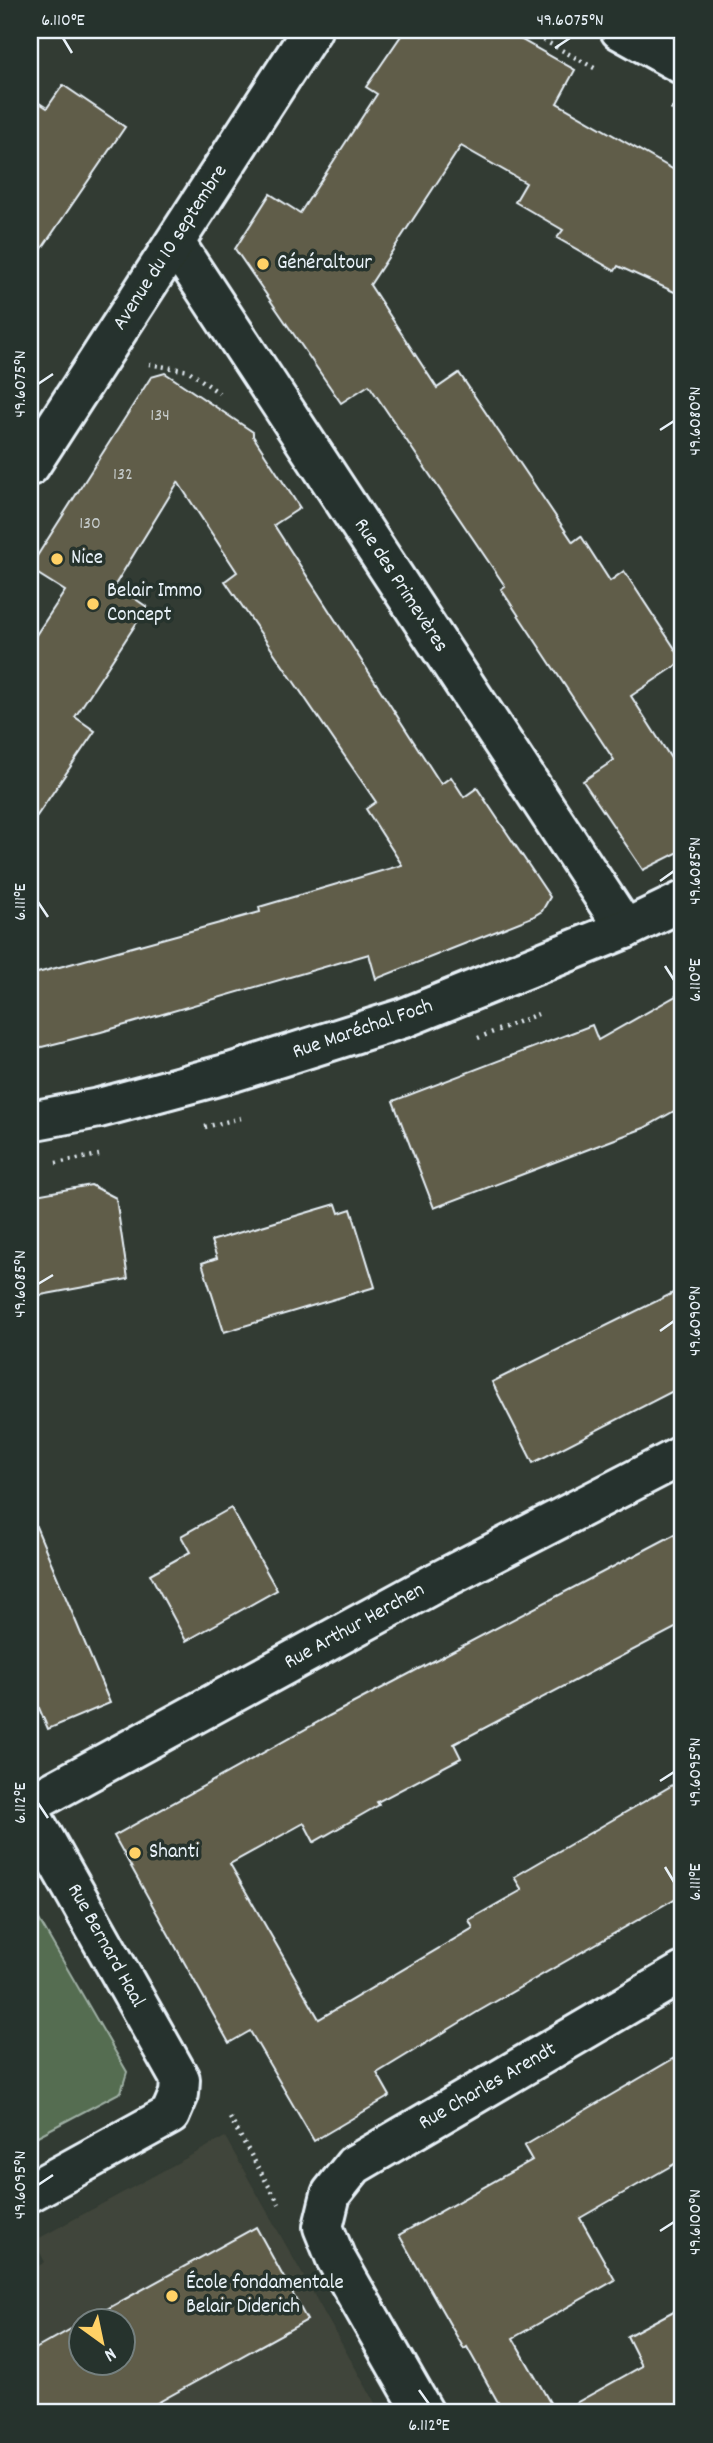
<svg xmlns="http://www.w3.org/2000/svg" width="713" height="2443" font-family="Dekko,sans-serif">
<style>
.built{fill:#40453a;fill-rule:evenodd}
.green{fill:#556d51;stroke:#9eafa4;stroke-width:2}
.building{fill:#615d4a;stroke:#e8f1f8;stroke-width:2}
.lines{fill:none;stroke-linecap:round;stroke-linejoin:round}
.minor-casing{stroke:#e8f1f8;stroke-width:44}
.major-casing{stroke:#e8f1f8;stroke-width:44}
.path{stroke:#e8f1f8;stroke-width:4.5;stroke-dasharray:2 5;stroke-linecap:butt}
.minor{stroke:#26332d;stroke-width:38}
.major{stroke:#26332d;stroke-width:38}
.ticks{fill:none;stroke:#e8f1f8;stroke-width:2.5}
.poi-dot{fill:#ffd166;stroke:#26332d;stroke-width:2.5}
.labels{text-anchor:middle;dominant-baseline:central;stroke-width:7;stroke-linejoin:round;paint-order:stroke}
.number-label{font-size:18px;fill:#c6cccc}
.street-label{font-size:21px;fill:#e8f1f8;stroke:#26332d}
.poi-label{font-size:21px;fill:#e8f1f8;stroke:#26332d;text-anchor:start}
.neatline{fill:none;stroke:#e8f1f8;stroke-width:2.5}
.ticks-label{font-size:18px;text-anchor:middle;fill:#e8f1f8}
</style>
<rect width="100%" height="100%" fill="#323b33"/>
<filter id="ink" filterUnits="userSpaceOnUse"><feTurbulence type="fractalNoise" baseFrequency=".0143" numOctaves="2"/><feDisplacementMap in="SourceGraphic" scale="14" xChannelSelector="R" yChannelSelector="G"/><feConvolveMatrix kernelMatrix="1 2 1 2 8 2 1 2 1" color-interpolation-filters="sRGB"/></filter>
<g filter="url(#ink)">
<path class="built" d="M225,2137l150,266 -18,10h-327v-142l15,-9 -11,-21zM80,2320h42v42h-42z"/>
<path class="green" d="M30,1904l97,168 -6,20 -91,48z"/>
<g class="building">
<path d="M405,30h99l71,40 -18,33 126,72v121l-65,-30 -3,5 -58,-33 6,-8 -48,-28 11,-19 -65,-37 -91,139 67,103 22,-15 114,169 8,-6 29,45 14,-10 59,90 -52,35 52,81v73l-40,20 -60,-89 31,-21 -113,-171 4,-3 -136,-201 -28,18 -106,-154 35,-55 30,19 77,-119 -11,-7z"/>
<path d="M63,85l62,42 -95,139v-169l17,11z"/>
<path d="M165,373l88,59v4l47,72 -26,17 167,259 10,-7 13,20 13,-9 73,109 -8,14 -10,6 -156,62 -7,-25 -268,78 -71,18v-75l230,-63 -1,-5 143,-42 -36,-56 10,-7 -151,-221 12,-9 -59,-90 -63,103 32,22 -72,110 20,14 -65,95v-182l35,-53 -35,-22v-2l121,-190z"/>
<path d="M683,992v114l-39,22 -210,80 -41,-107 199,-76 6,15z"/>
<path d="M91,1185l25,13 12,81 -98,18v-101z"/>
<path d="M336,1204l3,9 12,-4 24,78 -151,45 -22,-69 15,-5 -6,-17z"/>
<path d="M683,1288v98l-150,77 -41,-81z"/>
<path d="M231,1508l46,82 -91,51 -36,-67 40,-22 -9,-16z"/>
<path d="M30,1512l80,191 -62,26 -18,-42z"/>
<path d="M683,1530v94l-229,120 7,14 -84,44 2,3 -65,37 -10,-19 -74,41 89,155 154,-91 -4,-8 53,-30 -8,-13 169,-98v115l-204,117 -102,62 13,23 -76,45 -64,-110 -21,12 -115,-207 215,-120z"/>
<path d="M683,2053v106l-103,59 35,62 -102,58 43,75h-52l-37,-66 -3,2 -65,-114 133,-75 -8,-14z"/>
<path d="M256,2227l51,93 -168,93h-109v-61l50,-28v38h42v-42h-35z"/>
<path d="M683,2306v107h-125l84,-47 -15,-30z"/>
</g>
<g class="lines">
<defs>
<g id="minor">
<path d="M620,30l63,35"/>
<path d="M175,243l450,686"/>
<path d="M30,1121l69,-13 134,-36 171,-54 221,-89 58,-28"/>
<path d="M30,1804l405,-221 248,-128"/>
<path d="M30,1813l150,266 -1,15 -9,21 -140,77"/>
<path d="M424,2413l-88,-154 -13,-32 8,-33 23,-29 329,-193"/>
</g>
<path id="major" d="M30,466l282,-436"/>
</defs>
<use href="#minor" class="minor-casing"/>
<use href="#major" class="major-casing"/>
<g class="path">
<path d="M525,30l73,40"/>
<path d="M671,108l12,7"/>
<path d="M149,364l40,7 30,22"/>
<path d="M478,1038l60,-24"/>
<path d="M205,1127l36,-9"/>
<path d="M56,1163l43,-8"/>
<path d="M30,1168l10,-2"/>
<path d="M230,2118l49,86"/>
</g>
<use href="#minor" class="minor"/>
<use href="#major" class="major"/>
</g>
</g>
<path class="ticks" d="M63,38l9,15M555,48l15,-10M38,384l15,-10M660,430l14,-9M660,881l14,-10M38,902l10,15M665,966l9,14M38,1284l15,-9M660,1331l14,-10M660,1781l14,-9M38,1803l10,15M665,1867l9,15M38,2185l15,-10M660,2231l14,-9M419,2390l10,14"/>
<g class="poi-dot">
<circle cx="263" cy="264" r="7"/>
<circle cx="57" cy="559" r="7"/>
<circle cx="93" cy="604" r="7"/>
<circle cx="135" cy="1853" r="7"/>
<circle cx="172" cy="2296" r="7"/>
</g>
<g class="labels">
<g class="number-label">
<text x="160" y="416">134</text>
<text x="123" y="475">132</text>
<text x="90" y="524">130</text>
</g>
<g class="street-label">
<text transform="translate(171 248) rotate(-57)">Avenue du 10 septembre</text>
<text transform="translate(400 586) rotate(57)">Rue des Primevères</text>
<text transform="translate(363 1030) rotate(-19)">Rue Maréchal Foch</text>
<text transform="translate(355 1627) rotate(-29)">Rue Arthur Herchen</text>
<text transform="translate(105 1946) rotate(61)">Rue Bernard Haal</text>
<text transform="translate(488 2087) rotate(-30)">Rue Charles Arendt</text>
</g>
<g class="poi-label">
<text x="277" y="264">Généraltour</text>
<text x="71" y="559">Nice</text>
<text x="107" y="592">Belair Immo<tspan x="107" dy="24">Concept</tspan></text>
<text x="149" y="1853">Shanti</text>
<text x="186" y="2284">École fondamentale<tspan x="186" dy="24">Belair Diderich</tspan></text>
</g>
</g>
<rect width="713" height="2443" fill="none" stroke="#26332d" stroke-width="77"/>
<g transform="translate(102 2342) rotate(147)"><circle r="33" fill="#26332d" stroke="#747f7e" stroke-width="2"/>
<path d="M0-5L12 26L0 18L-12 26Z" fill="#ffd166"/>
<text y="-10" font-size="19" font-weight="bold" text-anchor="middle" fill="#e8f1f8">N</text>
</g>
<rect x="38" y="38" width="636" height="2366" class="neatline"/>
<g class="ticks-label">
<text x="63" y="25">6.110°E</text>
<text x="570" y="25">49.6075°N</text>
<text transform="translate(19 384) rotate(-90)" y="6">49.6075°N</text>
<text transform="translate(694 421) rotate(-90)" y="6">49.6080°N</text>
<text transform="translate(694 871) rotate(-90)" y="6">49.6085°N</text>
<text transform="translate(19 902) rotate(-90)" y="6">6.111°E</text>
<text transform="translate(694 980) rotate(-90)" y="6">6.110°E</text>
<text transform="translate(19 1284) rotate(-90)" y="6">49.6085°N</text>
<text transform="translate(694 1321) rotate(-90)" y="6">49.6090°N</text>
<text transform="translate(694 1772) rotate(-90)" y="6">49.6095°N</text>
<text transform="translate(19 1803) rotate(-90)" y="6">6.112°E</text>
<text transform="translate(694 1882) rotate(-90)" y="6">6.111°E</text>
<text transform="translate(19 2185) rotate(-90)" y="6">49.6095°N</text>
<text transform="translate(694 2222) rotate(-90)" y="6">49.6100°N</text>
<text x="429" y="2430">6.112°E</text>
</g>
</svg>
